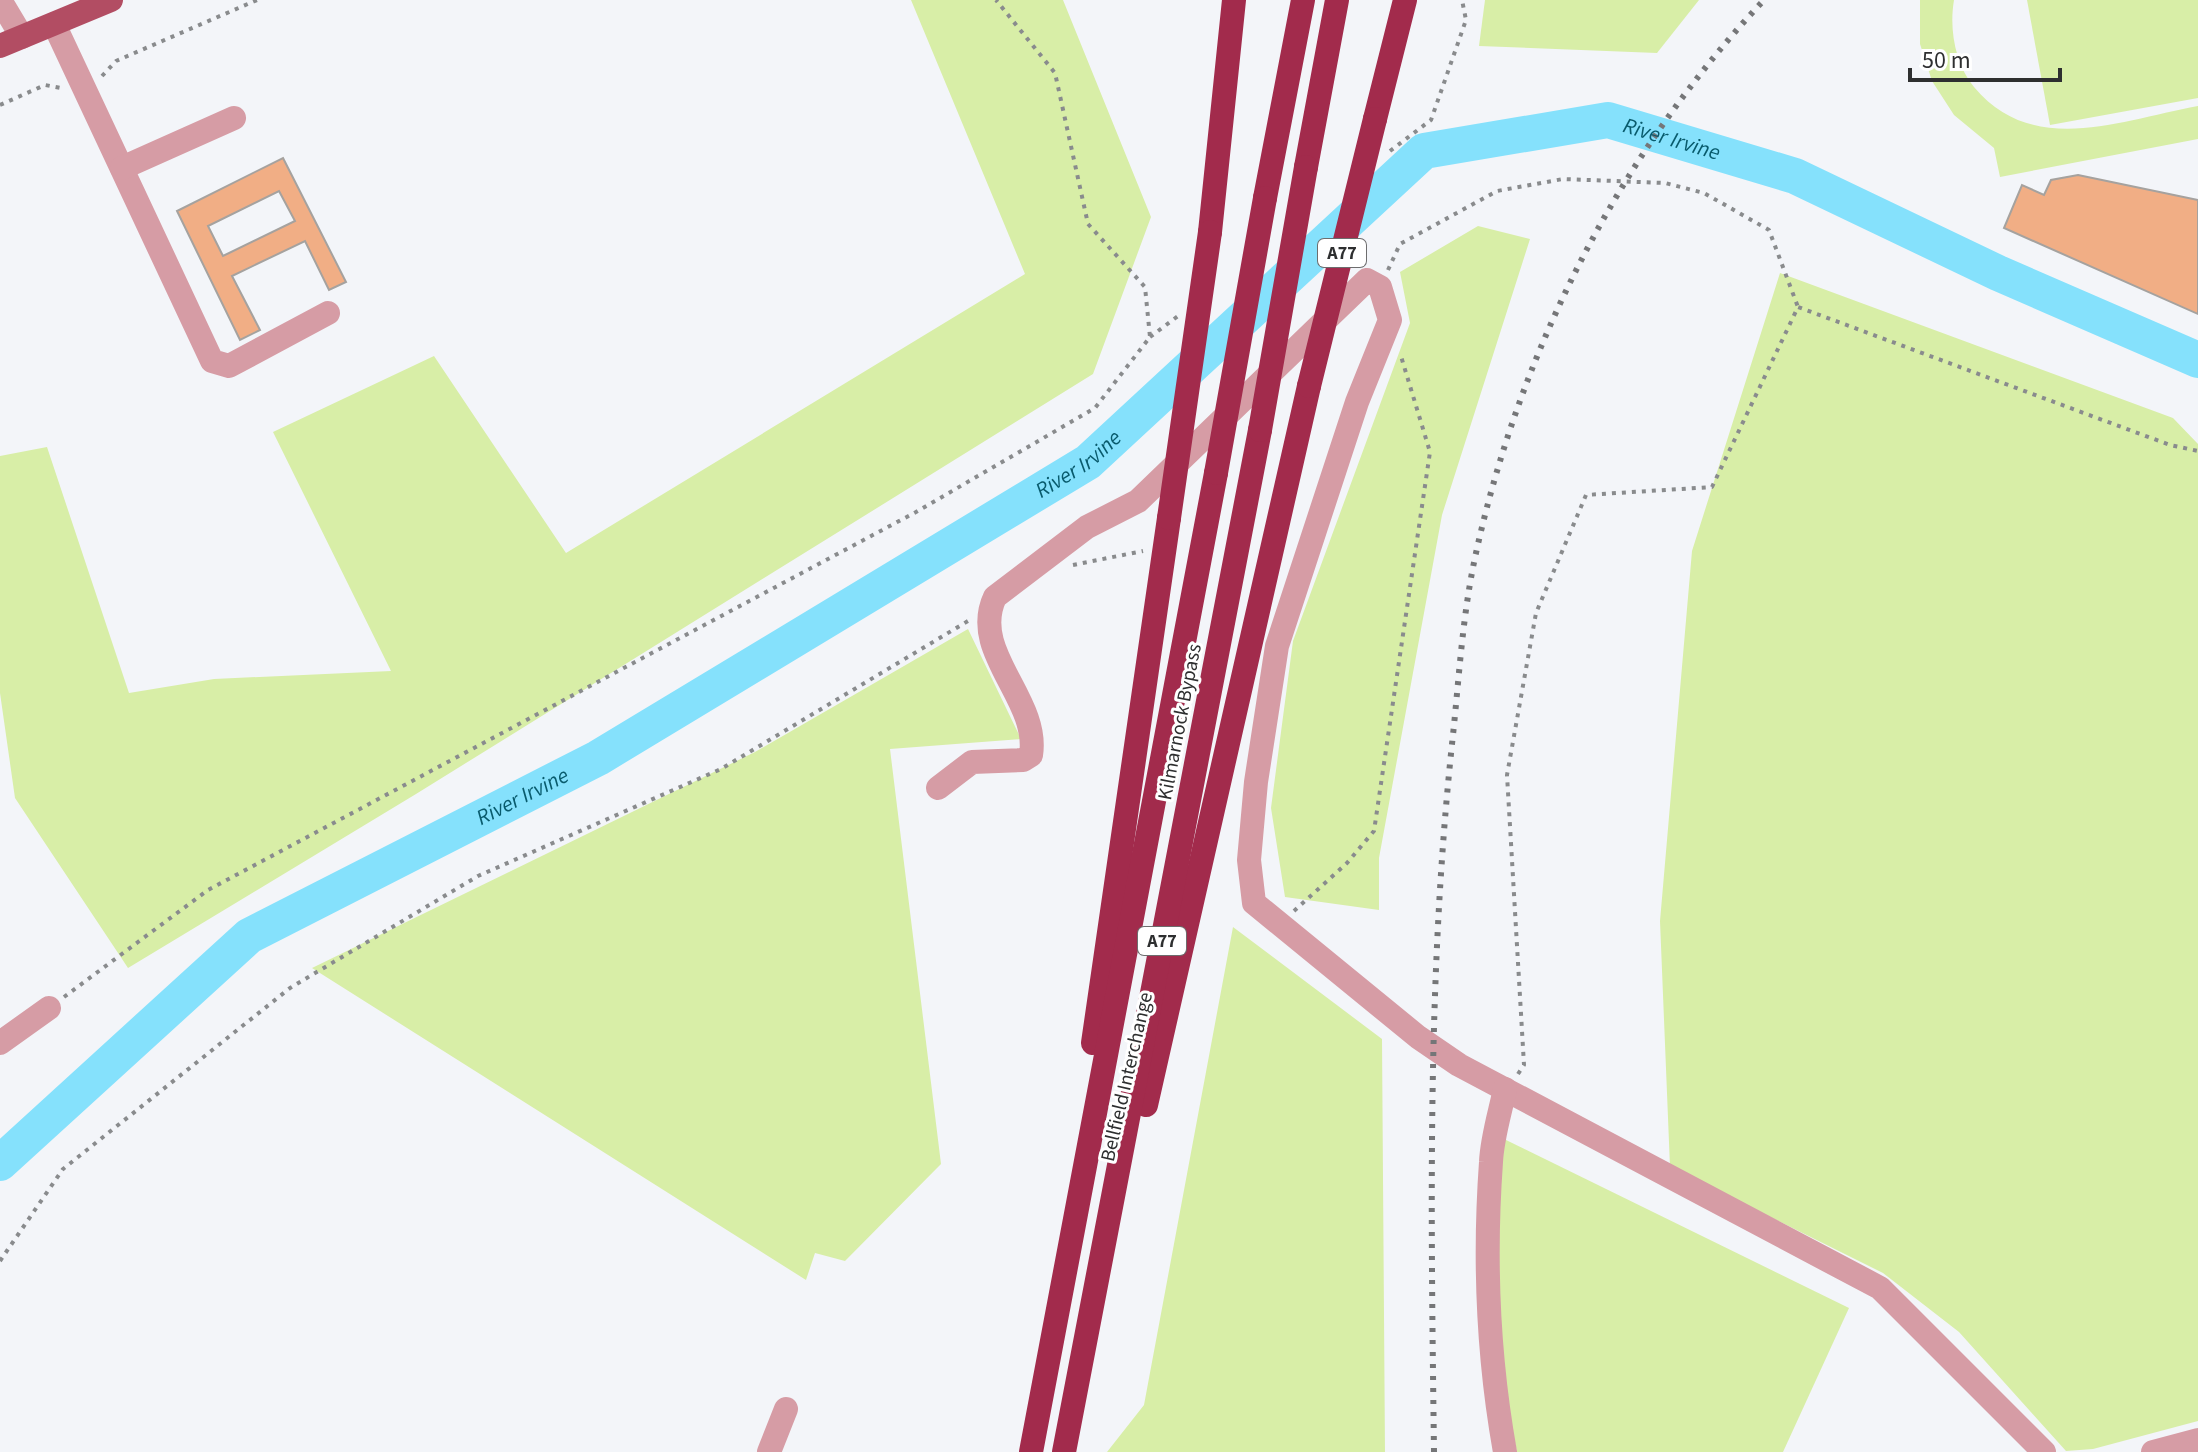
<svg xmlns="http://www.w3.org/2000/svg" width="2198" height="1452" font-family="'Source Sans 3',sans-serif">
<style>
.green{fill:#d8eea7}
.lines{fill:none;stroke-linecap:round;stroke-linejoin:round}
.river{stroke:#85e1fc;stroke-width:36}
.building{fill:#f1ae85;stroke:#a5a29f;stroke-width:2;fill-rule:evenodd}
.path{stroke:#898b8d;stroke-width:4;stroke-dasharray:4 6;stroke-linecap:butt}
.minor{stroke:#d69ca5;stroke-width:24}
.major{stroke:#b24d63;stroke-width:24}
.highway{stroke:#a22b4c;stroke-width:24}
.rail{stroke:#757678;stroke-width:6;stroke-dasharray:4 8;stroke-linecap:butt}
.highway-bridge{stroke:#a22b4c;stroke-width:24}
.labels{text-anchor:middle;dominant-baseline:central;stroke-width:6;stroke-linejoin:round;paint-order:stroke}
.shield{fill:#fff;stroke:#6d6d6e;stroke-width:2}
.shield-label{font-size:18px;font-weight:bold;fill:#2e2f30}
.street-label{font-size:20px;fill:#2e2f30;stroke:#fff}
.water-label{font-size:22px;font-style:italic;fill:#095b6d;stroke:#fff}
</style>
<rect width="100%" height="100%" fill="#f3f5f9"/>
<g class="green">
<path d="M911,0h152l88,217 -58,157 -677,420 -288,174 -113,-170 -15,-105v-237l47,-9 82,246 85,-14 177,-8 -118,-239 161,-76 132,197 459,-279z"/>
<path d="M1485,0h214l-42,53 -178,-7z"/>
<path d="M1920,0h34c-5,29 1,64 20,87 59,71 147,33 224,19v33l-198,38 -6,-29 -40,-33 -22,-34 -12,-37z"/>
<path d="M2027,0h171v98l-148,27z"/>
<path d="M1478,226l52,13 -88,276 -63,343v52l-94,-13 -14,-89 22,-167 117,-318 -10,-51z"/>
<path d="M1780,273l393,145 25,26v977l-105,28 -27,2 -107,-119 -76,-59 -213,-106 -10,-246 32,-370z"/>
<path d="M968,629l53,110 -131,10 51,415 -96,97 -30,-8 -9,27 -494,-312 443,-216z"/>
<path d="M1233,927l149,112 3,413h-278l37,-47z"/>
<path d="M1504,1139l345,169 -66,144h-266l-18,-82 -3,-133z"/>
</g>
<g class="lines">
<path class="river" id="s1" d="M0,1163l249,-227 349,-178 490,-296 336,-311 184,-31 187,56 203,97 200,87"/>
</g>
<g class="building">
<path d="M283,158l63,124 -17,8 -24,-49 -73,35 28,54 -20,10 -63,-129zM279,191l16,30 -72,35 -15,-30z"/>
<path d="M2078,175l120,25v114l-194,-86 18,-43 22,10 7,-15z"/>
</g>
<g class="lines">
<g class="path">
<path d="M102,76l14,-15 141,-61"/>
<path d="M0,105l45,-20 16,3"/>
<path d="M1390,151l41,-31 35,-100 -4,-20"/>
<path d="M1388,270l12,-26 97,-53 66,-12 102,4 39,10 65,37 29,77"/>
<path d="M1150,337l28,-21"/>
<path d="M1073,565l70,-14"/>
<path d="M1294,911l53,-48 27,-32 56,-379 -30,-99"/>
<path d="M64,997l144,-107 708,-378 179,-104 55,-71 -5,-50 -57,-63 -33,-151 -59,-73"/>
<path d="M1518,1074l6,-9 -17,-290 29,-162 50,-118 126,-8 86,-180 372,138 28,6"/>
<path d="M0,1261l63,-92 227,-181 188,-112 243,-107 247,-148"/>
</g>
<g class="minor">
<path d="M0,0l22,37"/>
<path d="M54,24l158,337 17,5 99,-53"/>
<path d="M122,168l112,-50"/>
<path d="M938,788l34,-26 51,-2 8,-5c9,-56 -62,-103 -36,-158l92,-70 51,-26 229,-221 13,7 10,33 -33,82 -80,244 -21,136 -7,78 5,43 164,134 41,28 421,223 164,164"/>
<path d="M0,1043l49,-35"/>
<path d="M769,1452l17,-43"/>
<path d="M1505,1452c-17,-95 -21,-193 -14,-290 1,-24 9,-49 14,-73"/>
<path d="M2153,1452l45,-12"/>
</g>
<path class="major" d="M0,46l111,-46"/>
<g class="highway">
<path d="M1375,119l30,-119"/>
<path d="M1306,167l31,-167"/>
<path d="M1265,198l38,-198"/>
<path d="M1210,232l24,-232"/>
<path d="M1093,1043l76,-525"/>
<path d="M1146,1105l163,-719"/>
<path d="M1031,1452l185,-979"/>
<path d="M1064,1452l196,-1022"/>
</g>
<path class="rail" d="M1434,1452c-3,-236 -7,-472 18,-708 7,-63 10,-128 24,-191 45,-205 144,-400 288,-553"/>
<g class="highway-bridge">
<path d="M1309,386l66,-267"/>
<path d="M1260,430l46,-263"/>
<path d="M1216,473l49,-275"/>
<path d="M1169,518l41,-286"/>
</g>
</g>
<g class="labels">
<g class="shield">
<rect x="1318" y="239" width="48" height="28" rx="6"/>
<rect x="1138" y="927" width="48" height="28" rx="6"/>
</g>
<g class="shield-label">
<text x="1342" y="253">A77</text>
<text x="1162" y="941">A77</text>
</g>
<g class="street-label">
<text transform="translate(1180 722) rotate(-79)">Kilmarnock Bypass</text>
<text transform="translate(1127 1077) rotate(-77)">Bellfield Interchange</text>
</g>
<g class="water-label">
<text stroke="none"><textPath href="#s1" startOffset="2012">River Irvine</textPath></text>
<text stroke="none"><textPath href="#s1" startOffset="1292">River Irvine</textPath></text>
<text stroke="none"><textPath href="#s1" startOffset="644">River Irvine</textPath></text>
</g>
</g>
<path d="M1910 68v12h150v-12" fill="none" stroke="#2e2f30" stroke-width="4"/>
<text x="1922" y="68" font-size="24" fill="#2e2f30" stroke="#ffffff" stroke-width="6" paint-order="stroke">50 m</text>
</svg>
